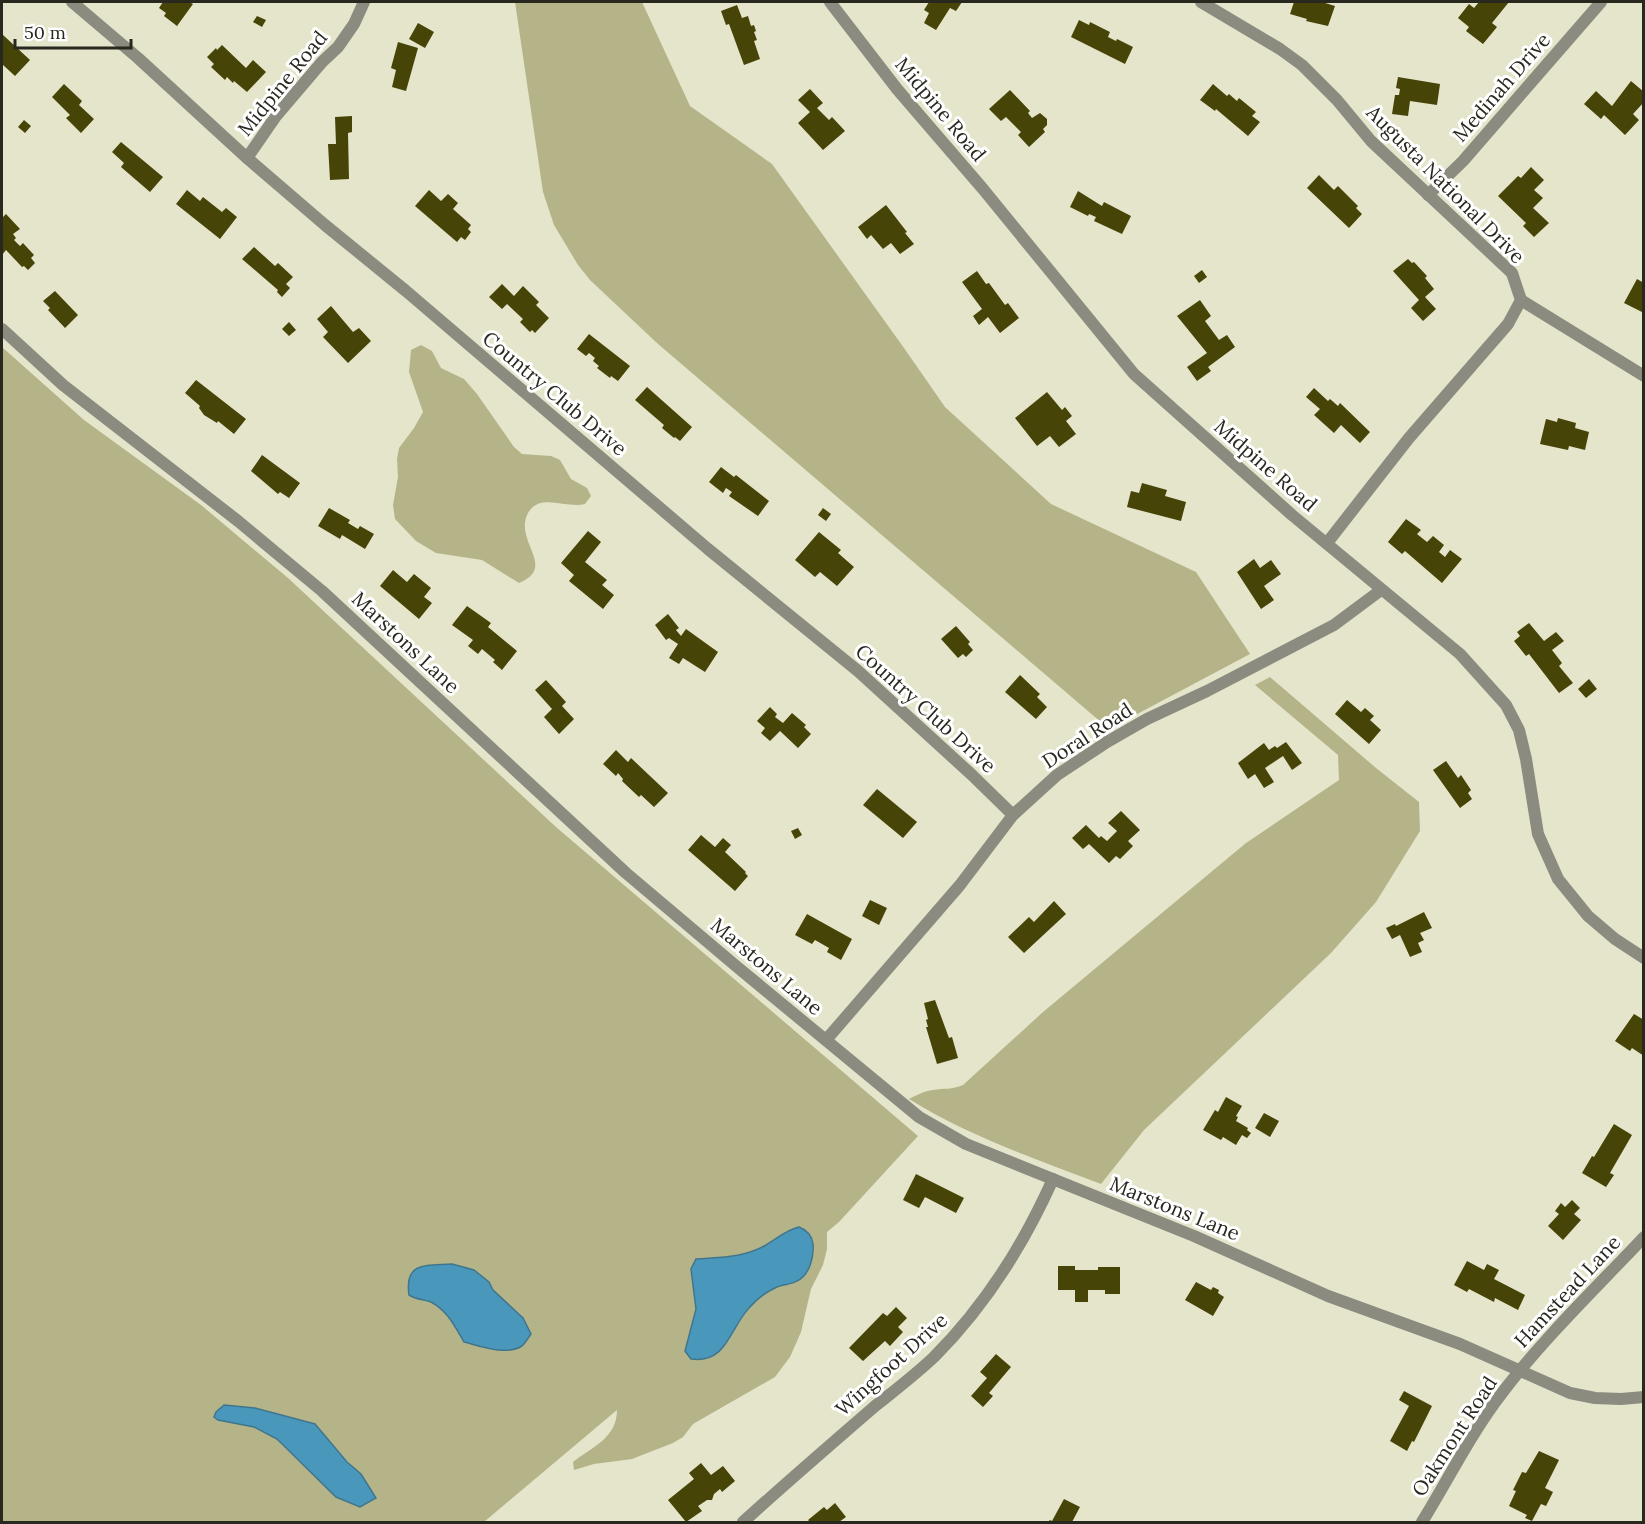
<svg xmlns="http://www.w3.org/2000/svg" width="1645" height="1524" font-family="Lora,serif">
<style>
.green{fill:#b5b489;fill-rule:evenodd}
.water{fill:#4a97bc;stroke:#40768d;stroke-width:1.5}
.building{fill:#474408}
.lines{fill:none;stroke-linecap:round;stroke-linejoin:round}
.minor{stroke:#8b8b80;stroke-width:12}
.labels{text-anchor:middle;dominant-baseline:central;stroke-width:6;stroke-linejoin:round;paint-order:stroke}
.street-label{font-size:20px;fill:#29281f;stroke:#fff}
</style>
<rect width="100%" height="100%" fill="#e5e5cb"/>
<g class="green">
<path d="M515,2h127l48,104 82,58 132,184 41,59 106,97 145,68 54,82 -141,75 -451,-385 -68,-64 -12,-15 -24,-40 -11,-33z"/>
<path d="M421,345l11,6 9,17 23,11 13,15 37,53 8,7 29,2 9,4 11,19 16,9 4,8 -6,8c-19,5 -45,-12 -57,9 -15,28 30,54 -9,70l-37,-23 -46,-7 -20,-12 -21,-22 -2,-14 5,-28 -1,-18 2,-11 15,-20 9,-16 -14,-40 2,-22z"/>
<path d="M2,347l82,73 117,85 87,73 268,249 362,309 -79,86 -12,10v17l-4,16 -12,24 -10,43 -11,25 -15,20 -82,47 -10,13 -10,6 -41,16 -38,5 -20,6 -1,-8c19,-15 44,-24 44,-52l-133,112h-482zM813,1247c-1,7 -1,17 -5,23 -8,13 -20,12 -32,17 -8,4 -17,11 -23,17 -21,21 -25,60 -62,55l-5,-8z"/>
<path d="M1270,677l106,91 43,34 1,29 -44,71 -45,51 -187,177 -43,54c-65,-25 -133,-48 -192,-85 8,-4 15,-8 24,-9 11,-2 19,0 30,-5l80,-73 203,-169 93,-63 -1,-25 -83,-70z"/>
</g>
<g class="water">
<path d="M799,1227c8,3 13,9 14,17 1,12 -3,31 -16,37 -6,4 -15,3 -22,7 -9,4 -19,12 -26,20 -19,20 -22,56 -58,51l-6,-8 11,-42 -5,-40 5,-10c25,-2 47,-1 70,-14 12,-7 20,-15 33,-18z"/>
<path d="M452,1264l22,6 15,12 4,8 30,28 8,16c-2,3 -6,9 -9,12 -16,10 -42,0 -58,-4 -9,-15 -16,-31 -33,-40 -8,-3 -14,-2 -22,-7 -5,-34 18,-29 43,-31z"/>
<path d="M224,1405l31,3 60,16 32,38 14,12 15,24 -16,9 -24,-10 -59,-58 -23,-12 -36,-7 -4,-3 2,-5z"/>
</g>
<g class="building">
<path d="M163,2h26l4,2 -16,22 -13,-10 2,-3 -7,-5z"/>
<path d="M929,2h33l-6,9 -6,-3 -14,22 -12,-7 5,-10 -5,-3z"/>
<path d="M1294,2h28l13,4 -7,20 -22,-5 1,-2 -17,-5z"/>
<path d="M1479,2h30l-17,21 5,4 -14,17 -17,-13 3,-4 -11,-9 11,-14 5,4z"/>
<path d="M737,5l5,13 6,-2 3,10 3,-1 2,6 -2,1 3,8 -3,1 6,18 -16,6 -15,-41 -3,1 -5,-14z"/>
<path d="M257,16l9,4 -4,7 -9,-5z"/>
<path d="M1079,20l10,5 1,-3 20,10 -2,5 8,4 1,-2 16,8 -8,17 -54,-27z"/>
<path d="M418,23l16,9 -9,16 -16,-9z"/>
<path d="M2,34l28,26 -15,16 -13,-12z"/>
<path d="M398,42l20,6 -12,43 -14,-4 4,-17 -5,-2z"/>
<path d="M222,45l24,23 7,-8 13,12 -19,20 -13,-11 -1,2 -6,-6 -2,3 -14,-13 3,-3 -7,-7 9,-9 1,2z"/>
<path d="M1398,77l42,7 -3,21 -27,-4 -2,15 -16,-2 3,-19h4l1,-6 -4,-1z"/>
<path d="M1631,81l13,11v10l-11,12 6,6 -14,15 -21,-20 -3,4 -17,-15 12,-13 16,15z"/>
<path d="M64,84l18,17 -3,4 15,14 -13,14 -15,-15 4,-3 -18,-18z"/>
<path d="M1213,84l14,12 2,-2 8,7 2,-3 17,14 -4,4 8,6 -12,14 -32,-27 -1,2 -15,-11z"/>
<path d="M810,89l13,14 -6,5 12,12 3,-3 13,14 -22,19 -25,-27 12,-11 -12,-12z"/>
<path d="M1010,90l20,21 -2,2 4,5 8,-5 7,6v6l-4,4 2,3 -16,15 -11,-12 3,-3 -15,-15 -5,4 -12,-12z"/>
<path d="M352,116v16l-4,1 1,46 -19,1 -2,-36h8l-1,-27z"/>
<path d="M24,120l7,6 -6,7 -7,-6z"/>
<path d="M121,142l42,35 -13,15 -29,-25 3,-4 -12,-11z"/>
<path d="M1531,167l13,13 -10,10 9,8 -10,10 16,15 -15,14 -11,-11 3,-3 -28,-27 20,-20 3,2z"/>
<path d="M1319,175l15,15 4,-4 20,20 -2,2 6,6 -13,14 -42,-40z"/>
<path d="M187,190l13,11 3,-4 19,15 4,-4 11,9 -17,22 -44,-35z"/>
<path d="M429,190l12,11 7,-7 10,9 -5,6 18,16 -3,4 3,3 -6,8 -4,-3 -4,5 -42,-36z"/>
<path d="M1078,191l24,15 2,-4 27,14 -9,18 -28,-13 2,-4 -7,-3 -1,2 -18,-9z"/>
<path d="M886,205l21,27 -2,1 9,11 -14,10 -9,-11 -8,6 -12,-14 -4,4 -9,-12z"/>
<path d="M6,214l14,15 -7,5 3,4 -2,2 6,6 3,-3 11,12 -3,3 4,5 -7,7 -4,-4 -2,1 -16,-17 -4,5v-37z"/>
<path d="M254,247l21,19 3,-3 15,14 -7,7 4,4 -8,9 -5,-5 1,-2 -36,-31z"/>
<path d="M1408,259l4,4 2,-1 13,14 -2,2 9,11 -9,8 11,12 -13,12 -12,-13 8,-8 -26,-29z"/>
<path d="M1202,270l5,7 -8,6 -5,-7z"/>
<path d="M977,271l9,13 3,-1 16,22 3,-2 11,15 -19,15 -12,-16 -9,8 -6,-9 9,-7 -20,-27z"/>
<path d="M1637,279l7,4 -2,29 -18,-9z"/>
<path d="M502,284l12,12 9,-10 16,16 -3,3 13,13 -14,15 -3,-3 -2,2 -10,-10 3,-3 -16,-15 -5,5 -13,-12z"/>
<path d="M55,291l23,24 -13,13 -17,-18 2,-2 -7,-7z"/>
<path d="M1200,300l11,16 -6,5 14,19 8,-5 8,12 -27,20 3,4 -14,10 -10,-14 20,-14 -30,-37z"/>
<path d="M331,306l22,26 6,-4 12,13 -23,22 -25,-26 5,-5 -11,-13z"/>
<path d="M289,322l7,8 -7,6 -7,-7z"/>
<path d="M589,334l41,32 -12,15 -7,-5 -1,2 -13,-10 2,-2 -6,-5 2,-3 -6,-5 -3,3 -9,-7z"/>
<path d="M196,380l50,39 -12,15 -16,-13 -1,2 -13,-8 -5,-7 1,-2 -15,-13z"/>
<path d="M647,387l45,40 -12,14 -5,-4 -1,1 -12,-10 2,-3 -29,-25z"/>
<path d="M1314,388l14,13 2,-2 8,7 2,-3 30,29 -10,11 -19,-18 -7,8 -20,-18 6,-6 -14,-12z"/>
<path d="M1047,392l15,18 3,-3 7,9 -6,5 10,13 -17,13 -9,-11 -13,10 -22,-28z"/>
<path d="M1558,418l18,5 -1,5 14,4 -4,18 -16,-4 -1,4 -28,-6 6,-25 11,3z"/>
<path d="M262,455l38,28 -11,15 -9,-6 -2,2 -27,-23z"/>
<path d="M721,467l13,10 2,-2 33,26 -11,15 -29,-20 3,-4 -6,-4 -3,5 -14,-11z"/>
<path d="M1142,483l25,7 -2,6 21,6 -5,19 -54,-14 4,-16 8,2z"/>
<path d="M329,508l21,12 -2,3 10,6 2,-3 14,8 -9,15 -23,-14 -2,4 -22,-13z"/>
<path d="M823,508l8,6 -5,7 -8,-6z"/>
<path d="M1406,519l15,11 -4,4 10,8 6,-6 11,9 -5,7 6,5 5,-7 12,9 -20,24 -37,-32 -3,3 -14,-12z"/>
<path d="M588,531l13,11 -16,20 22,18 -5,5 12,10 -11,14 -34,-28 5,-6 -13,-12z"/>
<path d="M819,532l22,18 -3,3 16,14 -17,19 -17,-14 -5,5 -20,-17z"/>
<path d="M1254,559l6,9 11,-8 10,14 -17,12 10,14 -13,9 -24,-37z"/>
<path d="M393,570l14,12 7,-8 17,14 -7,9 8,6 -13,16 -39,-33z"/>
<path d="M467,606l24,17 -3,4 29,24 -15,19 -9,-8 2,-2 -13,-11 -4,5 -10,-8 5,-6 -21,-15z"/>
<path d="M668,614l11,14 -3,2 5,6 5,-7 32,23 -13,20 -22,-14 -4,6 -10,-6 9,-14 -9,-6 -3,2 -11,-15z"/>
<path d="M1529,623l15,18 12,-9 8,9 -12,9 10,13 -3,3 14,17 -14,10 -30,-39 -3,2 -12,-15 6,-5 -3,-4z"/>
<path d="M956,626l14,16 -2,2 5,6 -7,7 -3,-3 -5,4 -17,-19z"/>
<path d="M1020,675l20,19 -3,3 10,10 -11,12 -31,-27z"/>
<path d="M1589,679l8,10 -11,9 -8,-9z"/>
<path d="M546,680l20,22 -4,4 12,13 -15,15 -15,-17 8,-8 -17,-19z"/>
<path d="M1347,700l14,12 4,-4 9,8 -4,4 11,10 -12,14 -34,-30z"/>
<path d="M770,707l7,7 -2,3 8,6 9,-10 14,12 -2,2 7,7 -13,14 -18,-17 -10,10 -9,-8 4,-5 -8,-7z"/>
<path d="M1286,742l16,21 -10,7 -9,-14 -18,12 9,14 -10,6 -9,-14 -7,5 -10,-16 26,-20 5,7 6,-4 2,2z"/>
<path d="M616,750l12,12 3,-4 37,35 -14,14 -13,-12 -2,2 -17,-16 1,-2 -5,-6 -2,3 -13,-12z"/>
<path d="M1446,761l12,17 3,-3 10,15 -3,3 4,6 -12,9 -27,-38z"/>
<path d="M877,789l40,33 -14,16 -40,-33z"/>
<path d="M1121,811l19,19 -12,11 5,5 -13,13 -4,-3 -7,7 -20,-19 -6,5 -11,-11 14,-13 13,13 2,-2 6,5 10,-10 -9,-8z"/>
<path d="M798,828l4,7 -7,4 -4,-8z"/>
<path d="M701,835l14,12 8,-9 8,7 -6,7 21,20 -1,1 3,3 -13,15 -47,-41z"/>
<path d="M870,900l17,8 -8,17 -17,-9z"/>
<path d="M1054,901l12,13 -42,39 -16,-16 21,-20 5,5z"/>
<path d="M1424,912l8,16 -12,5 4,7 -6,3 4,9 -12,5 -10,-22 -8,4 -6,-11 9,-4 1,2z"/>
<path d="M807,914l45,25 -11,21 -14,-8 2,-4 -14,-8 -3,4 -17,-9z"/>
<path d="M935,1000l14,38 3,-1 6,21 -21,6 -11,-37h2l-2,-7 2,-1 -4,-16z"/>
<path d="M1634,1014l10,6v36l-12,-8 -2,3 -15,-10z"/>
<path d="M1226,1097l16,9 -6,10 2,1 -2,4 12,7 -1,2 4,3 -4,5 -5,-3 -6,10 -13,-8 -2,3 -18,-10 12,-20 3,2z"/>
<path d="M1264,1113l15,8 -9,16 -15,-9z"/>
<path d="M1614,1124l18,11 -22,38 4,2 -8,12 -24,-14 10,-17 2,1z"/>
<path d="M916,1174l48,24 -8,15 -31,-16 -6,11 -16,-8z"/>
<path d="M1572,1200l8,8 -6,6 7,6 -18,20 -15,-14 11,-12 -4,-3 6,-8 4,4z"/>
<path d="M1467,1261l17,9 3,-6 12,6 -5,9 31,16 -7,15 -23,-12 -1,4 -25,-13 -2,3 -13,-7z"/>
<path d="M1058,1266h17v4h23v-3h22v27h-15v-4h-17v12h-13v-12h-17z"/>
<path d="M1196,1282l15,8 2,-3 6,3 -1,3 6,4 -11,19 -28,-16z"/>
<path d="M896,1307l11,11 -9,9 5,5 -13,14 -5,-5 -22,20 -14,-13 34,-35 4,3z"/>
<path d="M996,1354l15,13 -22,26 4,3 -10,11 -12,-11 16,-18 -7,-6z"/>
<path d="M1404,1391l28,15 -18,36 -2,-1 -5,10 -17,-10 19,-35 -10,-6z"/>
<path d="M1539,1451l20,9 -14,28 8,4 -7,14 -5,-2 -9,17 -7,-3 2,-3 -18,-9 7,-15 -3,-1 9,-18 4,1z"/>
<path d="M701,1463l10,12 12,-9 12,15 -13,11 -2,-3 -6,5 -2,6h-5l-9,6 4,5 -16,11 -18,-22 26,-21 -5,-6z"/>
<path d="M1064,1499l16,8 -8,15h-24l2,-2 2,1z"/>
<path d="M835,1503l11,14 -7,5h-29l-2,-2 16,-13 3,3z"/>
</g>
<g class="lines">
<g class="minor">
<path d="M72,2l66,56 109,100 78,67 81,66 302,258 150,122 114,104 41,40"/>
<path d="M830,2l67,87 86,100 151,185 158,141 168,139 46,51 13,25 7,29 12,75 20,45 30,37 27,23 29,19"/>
<path d="M1201,2l79,47 22,16 35,35 34,41 141,132 9,27 -13,24 -99,114 -82,105"/>
<path d="M247,158l29,-42 46,-54 16,-15 16,-23 10,-22"/>
<path d="M1428,195l35,-34 138,-159"/>
<path d="M1521,300l123,76"/>
<path d="M2,329l61,56 175,136 84,70 304,282 110,93 183,151 47,27 228,92 134,60 132,48 110,49 25,5 26,1 23,-2"/>
<path d="M826,1040l134,-155 53,-70 44,-40 50,-33 40,-23 60,-28 127,-66 47,-35"/>
<path d="M743,1522c43,-39 87,-77 131,-115 20,-16 41,-32 60,-50 52,-52 89,-111 119,-178"/>
<path d="M1422,1522c26,-42 49,-89 80,-129 42,-55 94,-105 142,-156"/>
</g>
</g>
<g class="labels">
<g class="street-label">
<text transform="translate(282 83) rotate(-51)">Midpine Road</text>
<text transform="translate(1501 87) rotate(-49)">Medinah Drive</text>
<text transform="translate(941 109) rotate(50)">Midpine Road</text>
<text transform="translate(1446 184) rotate(45)">Augusta National Drive</text>
<text transform="translate(555 393) rotate(40)">Country Club Drive</text>
<text transform="translate(1266 465) rotate(41)">Midpine Road</text>
<text transform="translate(406 642) rotate(43)">Marstons Lane</text>
<text transform="translate(926 708) rotate(42)">Country Club Drive</text>
<text transform="translate(1087 735) rotate(-33)">Doral Road</text>
<text transform="translate(767 966) rotate(40)">Marstons Lane</text>
<text transform="translate(1175 1208) rotate(22)">Marstons Lane</text>
<text transform="translate(1567 1291) rotate(-47)">Hamstead Lane</text>
<text transform="translate(891 1364) rotate(-42)">Wingfoot Drive</text>
<text transform="translate(1454 1436) rotate(-57)">Oakmont Road</text>
</g>
</g>
<rect width="1645" height="1524" fill="none" stroke="#29281f" stroke-width="6"/>
<path d="M15 39v9h116v-9" fill="none" stroke="#29281f" stroke-width="3"/>
<text x="24" y="39" font-size="18" fill="#29281f" stroke="#ffffff" stroke-width="4.5" paint-order="stroke">50 m</text>
</svg>
